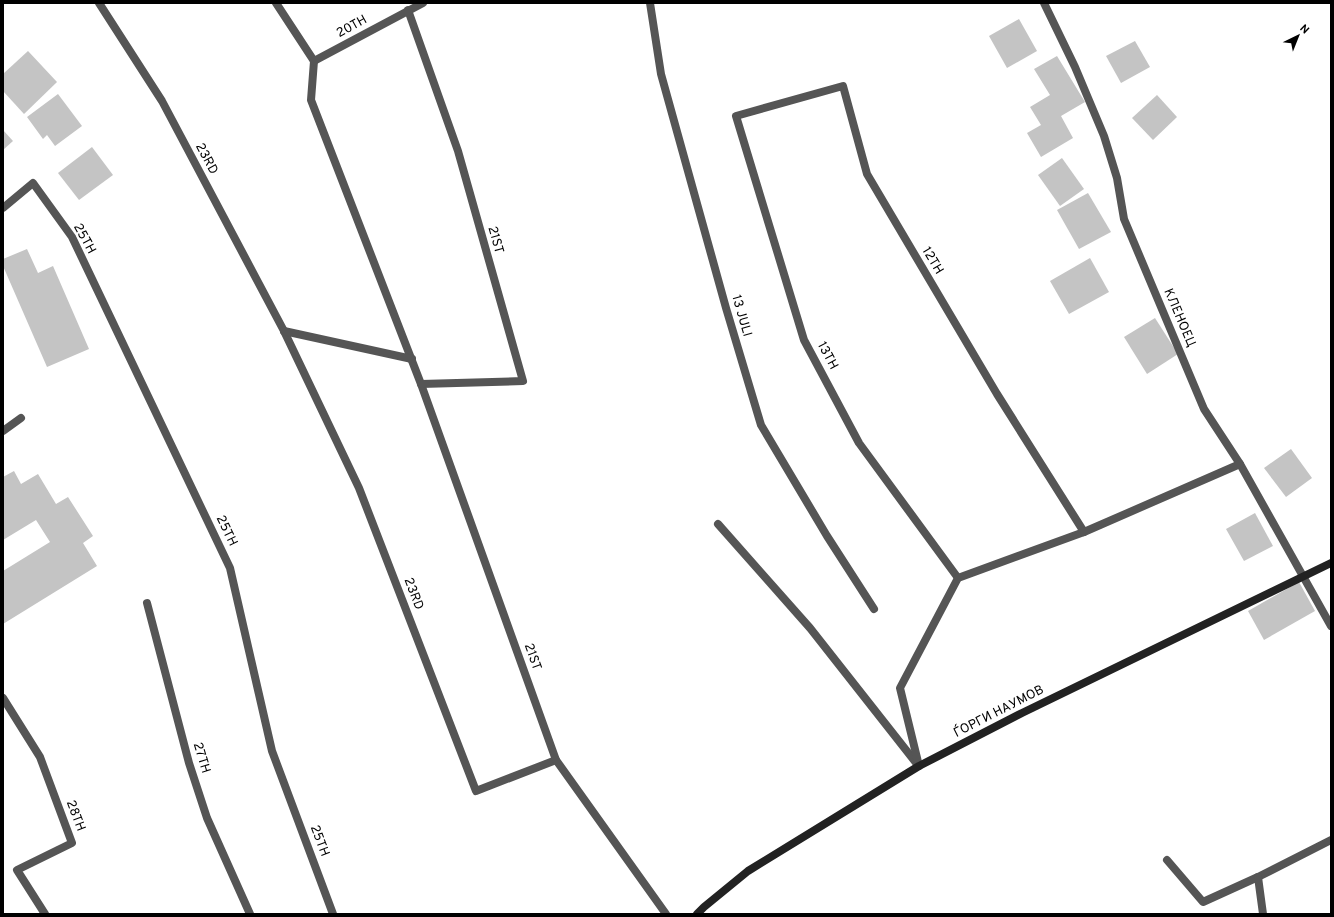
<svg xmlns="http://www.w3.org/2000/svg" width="1334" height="917" font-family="Overpass,sans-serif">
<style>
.building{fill:#c4c4c4}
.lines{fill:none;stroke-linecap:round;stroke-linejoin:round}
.lane{stroke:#555;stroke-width:8}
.street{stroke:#555;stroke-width:8}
.secondary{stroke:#222;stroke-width:8}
.labels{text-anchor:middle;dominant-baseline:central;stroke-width:4;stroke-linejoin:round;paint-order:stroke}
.street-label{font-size:13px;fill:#000;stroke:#fff}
</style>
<rect width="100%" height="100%" fill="#fff"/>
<g class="building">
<path d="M1019,19l18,32 -30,17 -18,-32z"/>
<path d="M1135,41l15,26 -29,16 -15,-27z"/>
<path d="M28,51l29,31 -33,32 -21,-23v-17z"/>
<path d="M1057,56l28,46 -24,14 12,22 -32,19 -14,-24 14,-8 -11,-18 20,-12 -16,-26z"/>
<path d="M58,94l24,32 -27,20 -8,-11 -4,4 -16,-22z"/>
<path d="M1157,95l20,22 -24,23 -21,-22z"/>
<path d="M3,130l10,11 -10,9z"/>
<path d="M92,147l21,28 -34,25 -21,-27z"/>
<path d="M1062,158l22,31 -24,17 -22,-31z"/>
<path d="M1088,193l23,39 -32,17 -22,-39z"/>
<path d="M27,249l11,24 15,-7 36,83 -42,18 -44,-101v-7z"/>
<path d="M1090,258l19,34 -40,22 -19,-33z"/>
<path d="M1155,318l23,36 -31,20 -23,-37z"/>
<path d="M1291,449l21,29 -26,19 -22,-29z"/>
<path d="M14,471l7,13 17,-10 18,30 12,-7 25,39 -10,7 14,23 -94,58v-53l47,-29 -14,-22 -33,20v-63z"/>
<path d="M1255,513l18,33 -29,15 -18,-32z"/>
<path d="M1299,582l16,29 -51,29 -16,-29z"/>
</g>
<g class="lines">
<path class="lane" d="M3,431l18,-13"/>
<g class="street">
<path d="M99,3l63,98 122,230 75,157 117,303 80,-31"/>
<path d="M276,3l38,58 -3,39 110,284 135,376 110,154"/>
<path d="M650,3l11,71 65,234 35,117 66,111 47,73"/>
<path d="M1044,3l31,64 29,69 13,42 7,41 80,190 36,55 91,162"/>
<path d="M408,10l50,141 65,230 -102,3"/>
<path d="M314,61l109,-58"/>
<path d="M3,208l30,-25 39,54 158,331 42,183 61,163"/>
<path d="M284,331l128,28"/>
<path d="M718,524l92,104 107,136"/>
<path d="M958,578l-99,-135 -55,-103 -68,-224 107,-30 24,88 130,220 87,138"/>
<path d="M147,603l42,160 18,55 43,96"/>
<path d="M3,698l37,59 32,86 -55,27 28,44"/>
<path d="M919,766l-19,-78 58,-110 126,-46 156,-68"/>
<path d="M1167,860l36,42 55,-25 73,-37"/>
<path d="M1258,877l5,37"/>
</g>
<path class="secondary" d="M697,914l7,-7 44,-36 171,-105 103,-53 309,-150"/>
</g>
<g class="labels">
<g class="street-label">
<text transform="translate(352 27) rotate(-29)">20TH</text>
<text transform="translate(206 159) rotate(62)">23RD</text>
<text transform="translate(84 239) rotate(61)">25TH</text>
<text transform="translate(495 240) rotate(74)">21ST</text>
<text transform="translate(932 261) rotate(59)">12TH</text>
<text transform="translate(741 316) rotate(74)">13 JULI</text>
<text transform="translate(1179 318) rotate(67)">КЛЕНОЕЦ</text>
<text transform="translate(827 356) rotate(62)">13TH</text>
<text transform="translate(226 531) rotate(64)">25TH</text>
<text transform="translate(413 594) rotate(69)">23RD</text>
<text transform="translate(532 657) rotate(70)">21ST</text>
<text transform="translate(999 712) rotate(-27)">ЃОРГИ НАУМОВ</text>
<text transform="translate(201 758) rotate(73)">27TH</text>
<text transform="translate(75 816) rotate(69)">28TH</text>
<text transform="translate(319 841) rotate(69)">25TH</text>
</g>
</g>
<rect width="1334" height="917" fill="none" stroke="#000000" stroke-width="8"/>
<g transform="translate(1298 36) rotate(43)" stroke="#ffffff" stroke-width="3" paint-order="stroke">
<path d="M0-3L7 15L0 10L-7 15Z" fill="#000000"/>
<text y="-6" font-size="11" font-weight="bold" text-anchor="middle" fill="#000000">N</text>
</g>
</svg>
